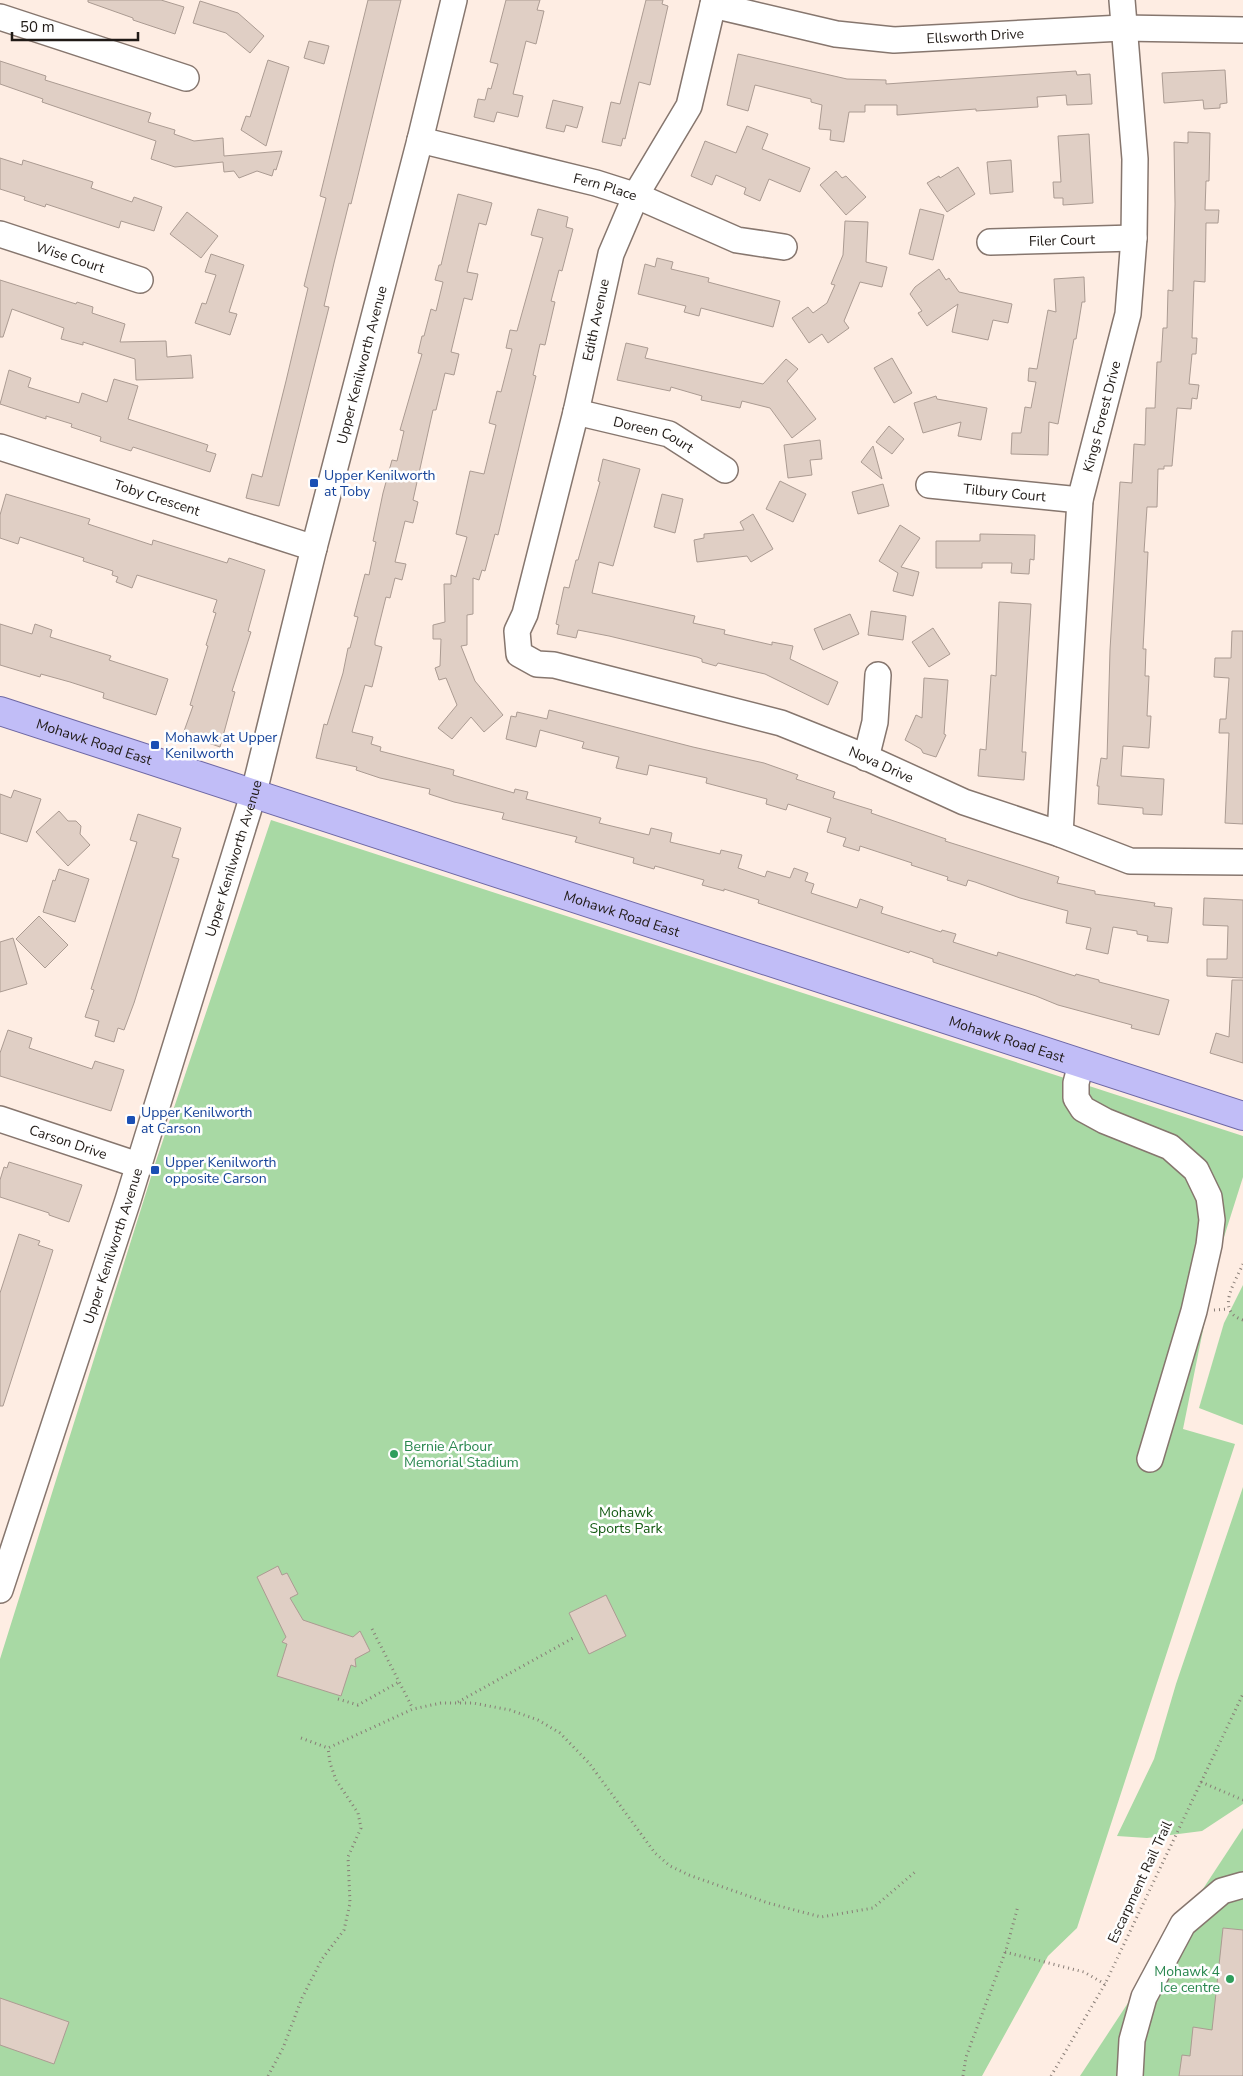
<svg xmlns="http://www.w3.org/2000/svg" width="1243" height="2076" font-family="'Nunito Sans',sans-serif">
<style>
.green{fill:#a8d9a4}
.building{fill:#e0cfc5;stroke:#ab9b92}
.lines{fill:none;stroke-linecap:round;stroke-linejoin:round}
.minor-casing{stroke:#86766e;stroke-width:28}
.major-casing{stroke:#6d67a4;stroke-width:30}
.path{stroke:#887d76;stroke-width:3;stroke-dasharray:1 4;stroke-linecap:butt}
.minor{stroke:#fff;stroke-width:25}
.major{stroke:#c1bdf7;stroke-width:28}
.transit-dot{fill:#1a4fb4;stroke:#fefefe;stroke-width:2}
.leisure-dot{fill:#2e9e5b;stroke:#fefefe;stroke-width:2}
.labels{text-anchor:middle;dominant-baseline:central;stroke-width:5;stroke-linejoin:round;paint-order:stroke}
.street-label{font-size:14px;fill:#201a16;stroke:#fefefe}
.transit-label{font-size:14px;fill:#164399;stroke:#fefefe;text-anchor:start}
.leisure-label{font-size:14px;fill:#27864d;stroke:#fefefe;text-anchor:start}
.park-label{font-size:14px;fill:#135a12;stroke:#fefefe}
</style>
<rect width="100%" height="100%" fill="#feede3"/>
<g class="green">
<path d="M271,820l972,316v41l-25,79 -35,173 52,15 -158,484 -29,28 -66,120h-982v-417l156,-498z"/>
<path d="M1243,1285v140l-44,-17 25,-85z"/>
<path d="M1243,1487v317l-41,27 -55,7 -30,-2 37,-77 22,-75z"/>
<path d="M1243,1828v248h-163z"/>
</g>
<g class="building">
<path d="M88,0h73l23,7 -9,27 -42,-14v-2l-45,-16z"/>
<path d="M368,0h33l-50,204 -2,-1 -15,60 -10,43 5,1 -50,199 -33,-8 6,-24 10,3 24,-96 22,-93 -4,-2 22,-88 -6,-2z"/>
<path d="M506,0h34l-3,10 7,1 -8,33 -10,-3 -13,53 10,2 -5,21 -21,-5 -3,10 -20,-5 4,-18 7,1 3,-12 3,1 7,-25 -8,-2z"/>
<path d="M646,0h17l-1,4 6,2 -18,79 -11,-3 -14,57 -2,-1 -2,8 -19,-4 9,-40 9,2z"/>
<path d="M200,1l38,12 26,23 -14,17 -24,-20 -33,-10z"/>
<path d="M309,41l20,5 -5,18 -20,-6z"/>
<path d="M738,54l109,25 39,1v4l190,-13 1,4 13,-1 2,30 -25,1 -1,-10 -29,2 1,10 -62,4v-2l-79,6v-10h-32v7h-16l-5,30 -14,-2 1,-10 -12,-1 3,-24 -11,-3v-3l-56,-14 -7,26 -21,-6z"/>
<path d="M268,60l21,7 -23,79 -25,-16 5,-14 4,1z"/>
<path d="M0,61l46,15 -1,4 106,33 -3,9 27,8 -1,4 20,7 29,-3 1,18 58,-5 -6,19 -2,-1 -2,7 -15,-5 -18,7 -5,-7 -10,1 -1,-10 -48,5 -24,-8 5,-18 -114,-39 1,-3 -43,-15z"/>
<path d="M1225,70l2,33 -7,1v4l-16,1 -1,-9 -39,3 -2,-30z"/>
<path d="M553,100l30,7 -6,21 -11,-3 -2,7 -18,-4z"/>
<path d="M747,126l21,8 -6,15 48,19 -10,24 -31,-13 -9,22 -16,-7 2,-6 -30,-13 -4,10 -21,-9 14,-35 31,12z"/>
<path d="M1188,132l22,1 -1,48h-3l-1,29h14l-1,13h-12l-1,59 -11,-1 -2,57h5l-1,16h-4l-3,30 10,1 -2,14 -5,-1 -1,11 -14,-1 -5,58h-8v3h-6l-1,38h-10l-3,45h4l-5,97h3l-1,27h4l-2,40h4l-2,32 -26,-2 -2,30 43,3 -2,36 -19,-1v-6l-45,-4 1,-18h-2l4,-28 6,1 3,-109 10,-168 12,1 2,-39 11,1 1,-37h9l2,-46h4l2,-34h4l1,-38 5,1 2,-87 -1,-62 14,1z"/>
<path d="M1089,134l4,69 -30,2v-7h-9l-1,-16h8l-3,-46z"/>
<path d="M0,158l22,7 1,-5 70,22 -2,6 41,14 2,-5 28,10 -8,24 -33,-10 -2,7 -73,-24 -1,3 -21,-7 1,-3 -25,-8z"/>
<path d="M1011,160l2,32 -23,2 -3,-32z"/>
<path d="M958,167l17,27 -28,18 -20,-29 12,-7 1,2z"/>
<path d="M836,171l6,7 4,-2 20,21 -20,18 -26,-30z"/>
<path d="M458,194l34,9 -6,22 -7,-2 -12,49 11,2 -6,26 -8,-2 -13,54 8,2 -5,21 -9,-2 -9,37h-3l-20,90 5,2 -5,21 -8,-2 -10,41 11,2 -4,16 -7,-2 -5,20 -4,-1 -11,44v4l7,2 -10,40 -7,-2 -13,47 21,5 -2,7 10,3 -1,4 74,19 -1,5 37,11 24,7 1,-4 13,3 -2,7 75,19 -2,5 50,12 2,-7 21,5 -2,9 50,12 1,-4 21,5 -4,13 27,9 2,-6 23,7 4,-10 14,5 -3,8 9,3 -3,9 46,15 3,-9 23,8 -2,6 60,19 1,-2 14,4 -3,8 44,14 1,-4 77,24 1,-2 23,6v2l70,18 -10,35 -28,-7 1,-3 -74,-20 -22,-9 -103,-34v-3l-23,-8 -1,2 -151,-50 1,-3 -35,-11v2l-22,-6 2,-5 -49,-14 -1,3 -21,-6 1,-5 -59,-16 2,-5 -75,-18 2,-6 -50,-11 -25,-8 1,-5 -50,-11 -24,-8 1,-3 -41,-9 8,-34 3,1 16,-52 5,-25h2l8,-31 -4,-1 11,-42 4,1 7,-33 -3,-1 10,-48 9,-33 5,1 7,-30 -4,-1 22,-76 -4,-1 4,-17h2l7,-27 5,2 7,-29 -8,-2 4,-15h2z"/>
<path d="M538,209l30,8 -2,10 7,2 -11,42 -3,-1 -8,31 4,1 -10,43 -5,-1 -7,31 3,1 -38,159 -3,-1 -10,37 -3,-1 -3,10 -6,-2v36l-6,1v30l-6,1 14,35 28,34 -19,17 -13,-15 -19,22 -14,-11 19,-23 -11,-27 -7,2 -4,-12 5,-2 1,-27h-8v-14l12,-3 -1,-38h7v-9l5,2 11,-40 -11,-3 14,-63 14,3 12,-49 -7,-2 8,-32 4,1 11,-43 -6,-1 4,-18 7,1 26,-93 -12,-3z"/>
<path d="M920,209l24,6 -11,45 -24,-6z"/>
<path d="M187,212l31,24 -17,22 -31,-24z"/>
<path d="M845,221l23,1 -2,40 21,5 -5,20 -22,-5 -16,39 5,7 -21,15 -6,-9 -13,9 -17,-25 16,-11 5,6 14,-10 8,-18 -4,-1 12,-29z"/>
<path d="M211,254l33,11 -15,47 8,2 -7,21 -35,-12 7,-20 4,1 10,-29 -11,-3z"/>
<path d="M657,258l16,4 -2,7 38,9 -1,4 72,19 -7,26 -72,-19 -2,8 -15,-4 2,-6 -48,-12 7,-30 10,3z"/>
<path d="M939,269l7,11 3,-2 10,14 53,12 -4,19 -15,-3 -5,20 -36,-8 6,-28 -31,22 -9,-13 4,-2 -12,-17 5,-7z"/>
<path d="M1084,277l1,25h-3l-6,37h-2l-16,85 -9,-2 -1,33 -37,-1 1,-21h9l4,-26 6,1 5,-26 -8,-1 1,-13 8,1 11,-59 8,2 -2,-33z"/>
<path d="M0,280l76,24 1,-2 16,5 -1,6 33,11 -5,18 46,-1 1,16 24,-2 2,23 -57,2 -1,-21 -52,-17v3l-22,-6 3,-11 -52,-19 -9,28h-3z"/>
<path d="M626,343l22,5 -3,10 118,26 23,-25 12,10 -11,12 29,38 -24,19 -22,-30 -28,-7 -2,7 -39,-8 1,-4 -31,-9 -1,4 -53,-11z"/>
<path d="M892,358l20,35 -18,10 -20,-35z"/>
<path d="M9,370l22,8 -3,9 51,16 3,-10 25,9 7,-23 24,7 -10,33 80,26 -2,6 10,3 -6,18 -77,-25 -2,4 -31,-10 1,-4 -30,-10 1,-3 -26,-8v3l-46,-15z"/>
<path d="M936,396l1,3 50,9 -6,32 -23,-4 3,-14 -38,11 -9,-30z"/>
<path d="M889,426l15,13 -12,15 -16,-12z"/>
<path d="M820,440l2,19 -12,1 2,15 -24,3 -4,-33z"/>
<path d="M873,446l9,33 -21,-17z"/>
<path d="M603,459l37,10 -27,97 -14,-4 -7,31 103,23 -2,7 32,7 -1,4 48,11v-3l21,4 -3,13 48,23 -10,23 -63,-31 -47,-11 -2,3 -14,-4v-3l-5,-2 -88,-21 -31,-6 -2,8 -19,-4 2,-9 -3,-1 8,-37 5,1 7,-28h2l22,-78 -2,-1z"/>
<path d="M780,481l26,13 -13,28 -27,-13z"/>
<path d="M883,484l6,22 -31,8 -6,-22z"/>
<path d="M6,494l84,25 -2,5 64,21 1,-5 74,23 2,-5 36,12 -17,61 3,1 -19,59 3,1 -15,55 -37,-13 10,-28 -3,-1 18,-59 -2,-1 10,-32 -3,-1 4,-12 -80,-25 -5,13 -16,-6 2,-5 -6,-2 1,-4 -30,-10 1,-3 -64,-21 -2,7 -18,-6v-23z"/>
<path d="M662,494l21,5 -8,34 -21,-6z"/>
<path d="M753,514l20,35 -22,13 -4,-6 -50,6 -3,-22 10,-2v-4l40,-4 -4,-8z"/>
<path d="M900,525l20,13 -19,29 18,5 -6,24 -20,-5 5,-18 -19,-12z"/>
<path d="M980,534l55,1 -1,25 -4,-1 -1,15 -18,-1 1,-10h-30v5h-46v-27h44z"/>
<path d="M999,602l32,2 -9,148h4l-2,28 -46,-4 2,-27 6,1 5,-75 5,1z"/>
<path d="M871,611l35,5 -3,24 -35,-5z"/>
<path d="M850,614l9,20 -36,16 -9,-21z"/>
<path d="M0,624l32,10 3,-10 17,6 -2,7 61,19 -2,4 59,19 -12,36 -53,-17 1,-5 -34,-11 -29,-8 -1,3 -40,-12z"/>
<path d="M933,628l17,26 -21,13 -17,-25z"/>
<path d="M1232,631h11v193l-18,-1 4,-90h-10l1,-14h6l3,-41 -15,-1 1,-19h16z"/>
<path d="M924,678l24,2 -4,54 2,1 -10,22 -13,-4 -2,-4 -16,-9 11,-25 6,3z"/>
<path d="M549,710l144,37 71,16 34,12 -2,4 39,13 -2,6 39,12 -1,3 75,26 -1,2 114,36 -2,6 38,8v3l60,9 -1,3 18,2 -4,35 -21,-2 1,-5 -11,-2v-3l-24,-4 -5,27 -22,-5 5,-21 -25,-5 2,-12 -48,-13 -45,-16 -7,-2 -2,6 -19,-6 1,-3 -37,-12 1,-2 -52,-17 -1,5 -16,-5 3,-8 -19,-6 4,-14 -43,-14 -2,6 -20,-6 1,-5 -61,-16 1,-5 -58,-13 -2,10 -31,-7 3,-11 -37,-9 2,-6 -44,-12 -4,17 -30,-8 5,-23 5,1 1,-5 30,7z"/>
<path d="M14,790l27,9 -14,43 -27,-9v-39l11,4z"/>
<path d="M59,811l9,10h8l5,5 -1,8 10,11 -22,21 -32,-34z"/>
<path d="M138,814l43,14 -9,29 7,2 -45,144 -10,27 -6,-2 -4,14 -19,-6 4,-15 -14,-4 9,-27 -3,-1 46,-147 -7,-2z"/>
<path d="M59,869l30,10 -14,43 -32,-10 10,-32 2,1z"/>
<path d="M1204,898l39,2v78l-36,-2v-17h20l1,-33 -25,-1z"/>
<path d="M39,916l29,29 -23,23 -29,-29z"/>
<path d="M13,938l14,46 -27,8v-50z"/>
<path d="M1232,980h11v83l-33,-10 6,-20 13,4z"/>
<path d="M8,1030l24,8 -3,10 63,21 3,-8 29,9 -13,41 -111,-35v-23z"/>
<path d="M9,1162l73,23 -13,37 -20,-7v-2l-49,-16v-17l4,-13 3,1z"/>
<path d="M19,1234l21,7 -2,4 15,5 -50,156h-3v-113z"/>
<path d="M278,1566l4,9 5,-2 11,21 -8,4 13,22 50,17 7,-6 10,20 -15,8 1,8 -5,-2 -10,31 -64,-20 10,-32 -5,-2 4,-5 -29,-60z"/>
<path d="M606,1595l20,41 -37,18 -20,-41z"/>
<path d="M1223,1928l20,2v146h-64l3,-21 8,1 3,-29 19,3z"/>
<path d="M0,1998l69,24 -15,42 -54,-19z"/>
</g>
<g class="lines">
<defs>
<g id="minor">
<path id="s1" d="M714,0l-25,106 -52,87 -26,61 -35,158 -51,202 -8,17 2,23 18,10 17,1 227,58 80,32 103,47 96,32 70,27 113,1"/>
<path id="s2" d="M713,5l123,29 58,6 228,-12 121,2"/>
<path d="M0,17l186,61"/>
<path id="s3" d="M420,140l176,43 41,13 100,44 47,7"/>
<path id="s4" d="M0,234l140,46"/>
<path id="s5" d="M990,242l144,-4"/>
<path id="s6" d="M576,412l93,22 56,36"/>
<path id="s7" d="M0,447l314,101"/>
<path id="s8" d="M929,485l151,15"/>
<path d="M866,758l9,-36 3,-47"/>
<path id="s9" d="M1060,834l20,-334 48,-186 6,-76 1,-79 -13,-159"/>
<path d="M1081,1064l-5,19v15l7,11 22,12 65,26 26,23 13,27 3,23 -3,25 -15,66 -44,148"/>
<path id="s10" d="M0,1119l138,46"/>
<path id="s11" d="M0,1590l128,-390 126,-408 60,-244 106,-408 34,-140"/>
<path d="M1130,2076l2,-36 12,-43 39,-73 39,-33 21,-6"/>
</g>
<g id="major">
<path id="s12" d="M0,711l1243,405"/>
</g>
</defs>
<use href="#minor" class="minor-casing"/>
<use href="#major" class="major-casing"/>
<g class="path">
<path d="M1243,1264c-7,17 -29,47 0,56"/>
<path d="M1214,1310l15,-1"/>
<path d="M372,1629l41,80"/>
<path d="M338,1699l20,6 41,-23"/>
<path d="M458,1702l117,-65"/>
<path d="M301,1738l27,10 85,-39 28,-6h32l37,7 28,10 22,13 29,30 66,90 15,13 19,9 79,28 53,14 52,-9 42,-36"/>
<path d="M1201,1782l42,18"/>
<path d="M1005,1952l79,20 21,12"/>
<path d="M268,2076l15,-28 19,-50 20,-39 22,-29 6,-27 -2,-46 13,-29 -3,-15 -22,-33 -6,-17 -2,-15"/>
<path d="M963,2076l3,-19 40,-107 12,-44"/>
<path d="M1051,2076l54,-92 138,-290"/>
</g>
<use href="#minor" class="minor"/>
<use href="#major" class="major"/>
</g>
<g class="transit-dot">
<rect x="309" y="478" width="10" height="10" rx="2.5"/>
<rect x="150" y="740" width="10" height="10" rx="2.5"/>
<rect x="126" y="1115" width="10" height="10" rx="2.5"/>
<rect x="150" y="1165" width="10" height="10" rx="2.5"/>
</g>
<g class="leisure-dot">
<circle cx="394" cy="1454" r="5"/>
<circle cx="1230" cy="1979" r="5"/>
</g>
<g class="labels">
<g class="street-label">
<text stroke="none"><textPath href="#s2" startOffset="266">Ellsworth Drive</textPath></text>
<text stroke="none"><textPath href="#s3" startOffset="191">Fern Place</textPath></text>
<text stroke="none"><textPath href="#s5" startOffset="72">Filer Court</textPath></text>
<text stroke="none"><textPath href="#s4" startOffset="74">Wise Court</textPath></text>
<text transform="translate(596 320) rotate(-78)">Edith Avenue</text>
<text stroke="none"><textPath href="#s11" startOffset="1278">Upper Kenilworth Avenue</textPath></text>
<text stroke="none"><textPath href="#s9" startOffset="421">Kings Forest Drive</textPath></text>
<text stroke="none"><textPath href="#s6" startOffset="81">Doreen Court</textPath></text>
<text stroke="none"><textPath href="#s8" startOffset="76">Tilbury Court</textPath></text>
<text stroke="none"><textPath href="#s7" startOffset="165">Toby Crescent</textPath></text>
<text stroke="none"><textPath href="#s12" startOffset="99">Mohawk Road East</textPath></text>
<text stroke="none"><textPath href="#s1" startOffset="1069">Nova Drive</textPath></text>
<text stroke="none"><textPath href="#s11" startOffset="768">Upper Kenilworth Avenue</textPath></text>
<text stroke="none"><textPath href="#s12" startOffset="654">Mohawk Road East</textPath></text>
<text stroke="none"><textPath href="#s12" startOffset="1059">Mohawk Road East</textPath></text>
<text stroke="none"><textPath href="#s10" startOffset="72">Carson Drive</textPath></text>
<text stroke="none"><textPath href="#s11" startOffset="362">Upper Kenilworth Avenue</textPath></text>
<text transform="translate(1140 1882) rotate(-65)">Escarpment Rail Trail</text>
</g>
<g class="transit-label">
<text x="324" y="475">Upper Kenilworth<tspan x="324" dy="16">at Toby</tspan></text>
<text x="165" y="737">Mohawk at Upper<tspan x="165" dy="16">Kenilworth</tspan></text>
<text x="141" y="1112">Upper Kenilworth<tspan x="141" dy="16">at Carson</tspan></text>
<text x="165" y="1162">Upper Kenilworth<tspan x="165" dy="16">opposite Carson</tspan></text>
</g>
<g class="leisure-label">
<text x="404" y="1446">Bernie Arbour<tspan x="404" dy="16">Memorial Stadium</tspan></text>
<text x="1220" y="1971" text-anchor="end">Mohawk 4<tspan x="1220" dy="16">Ice centre</tspan></text>
</g>
<g class="park-label">
<text x="626" y="1512">Mohawk<tspan x="626" dy="16">Sports Park</tspan></text>
</g>
</g>
<path d="M12 32v8h126v-8" fill="none" stroke="#201a16" stroke-width="2.5"/>
<text x="20" y="32" font-size="15" fill="#201a16" stroke="#fefefe" stroke-width="4" paint-order="stroke">50 m</text>
</svg>
